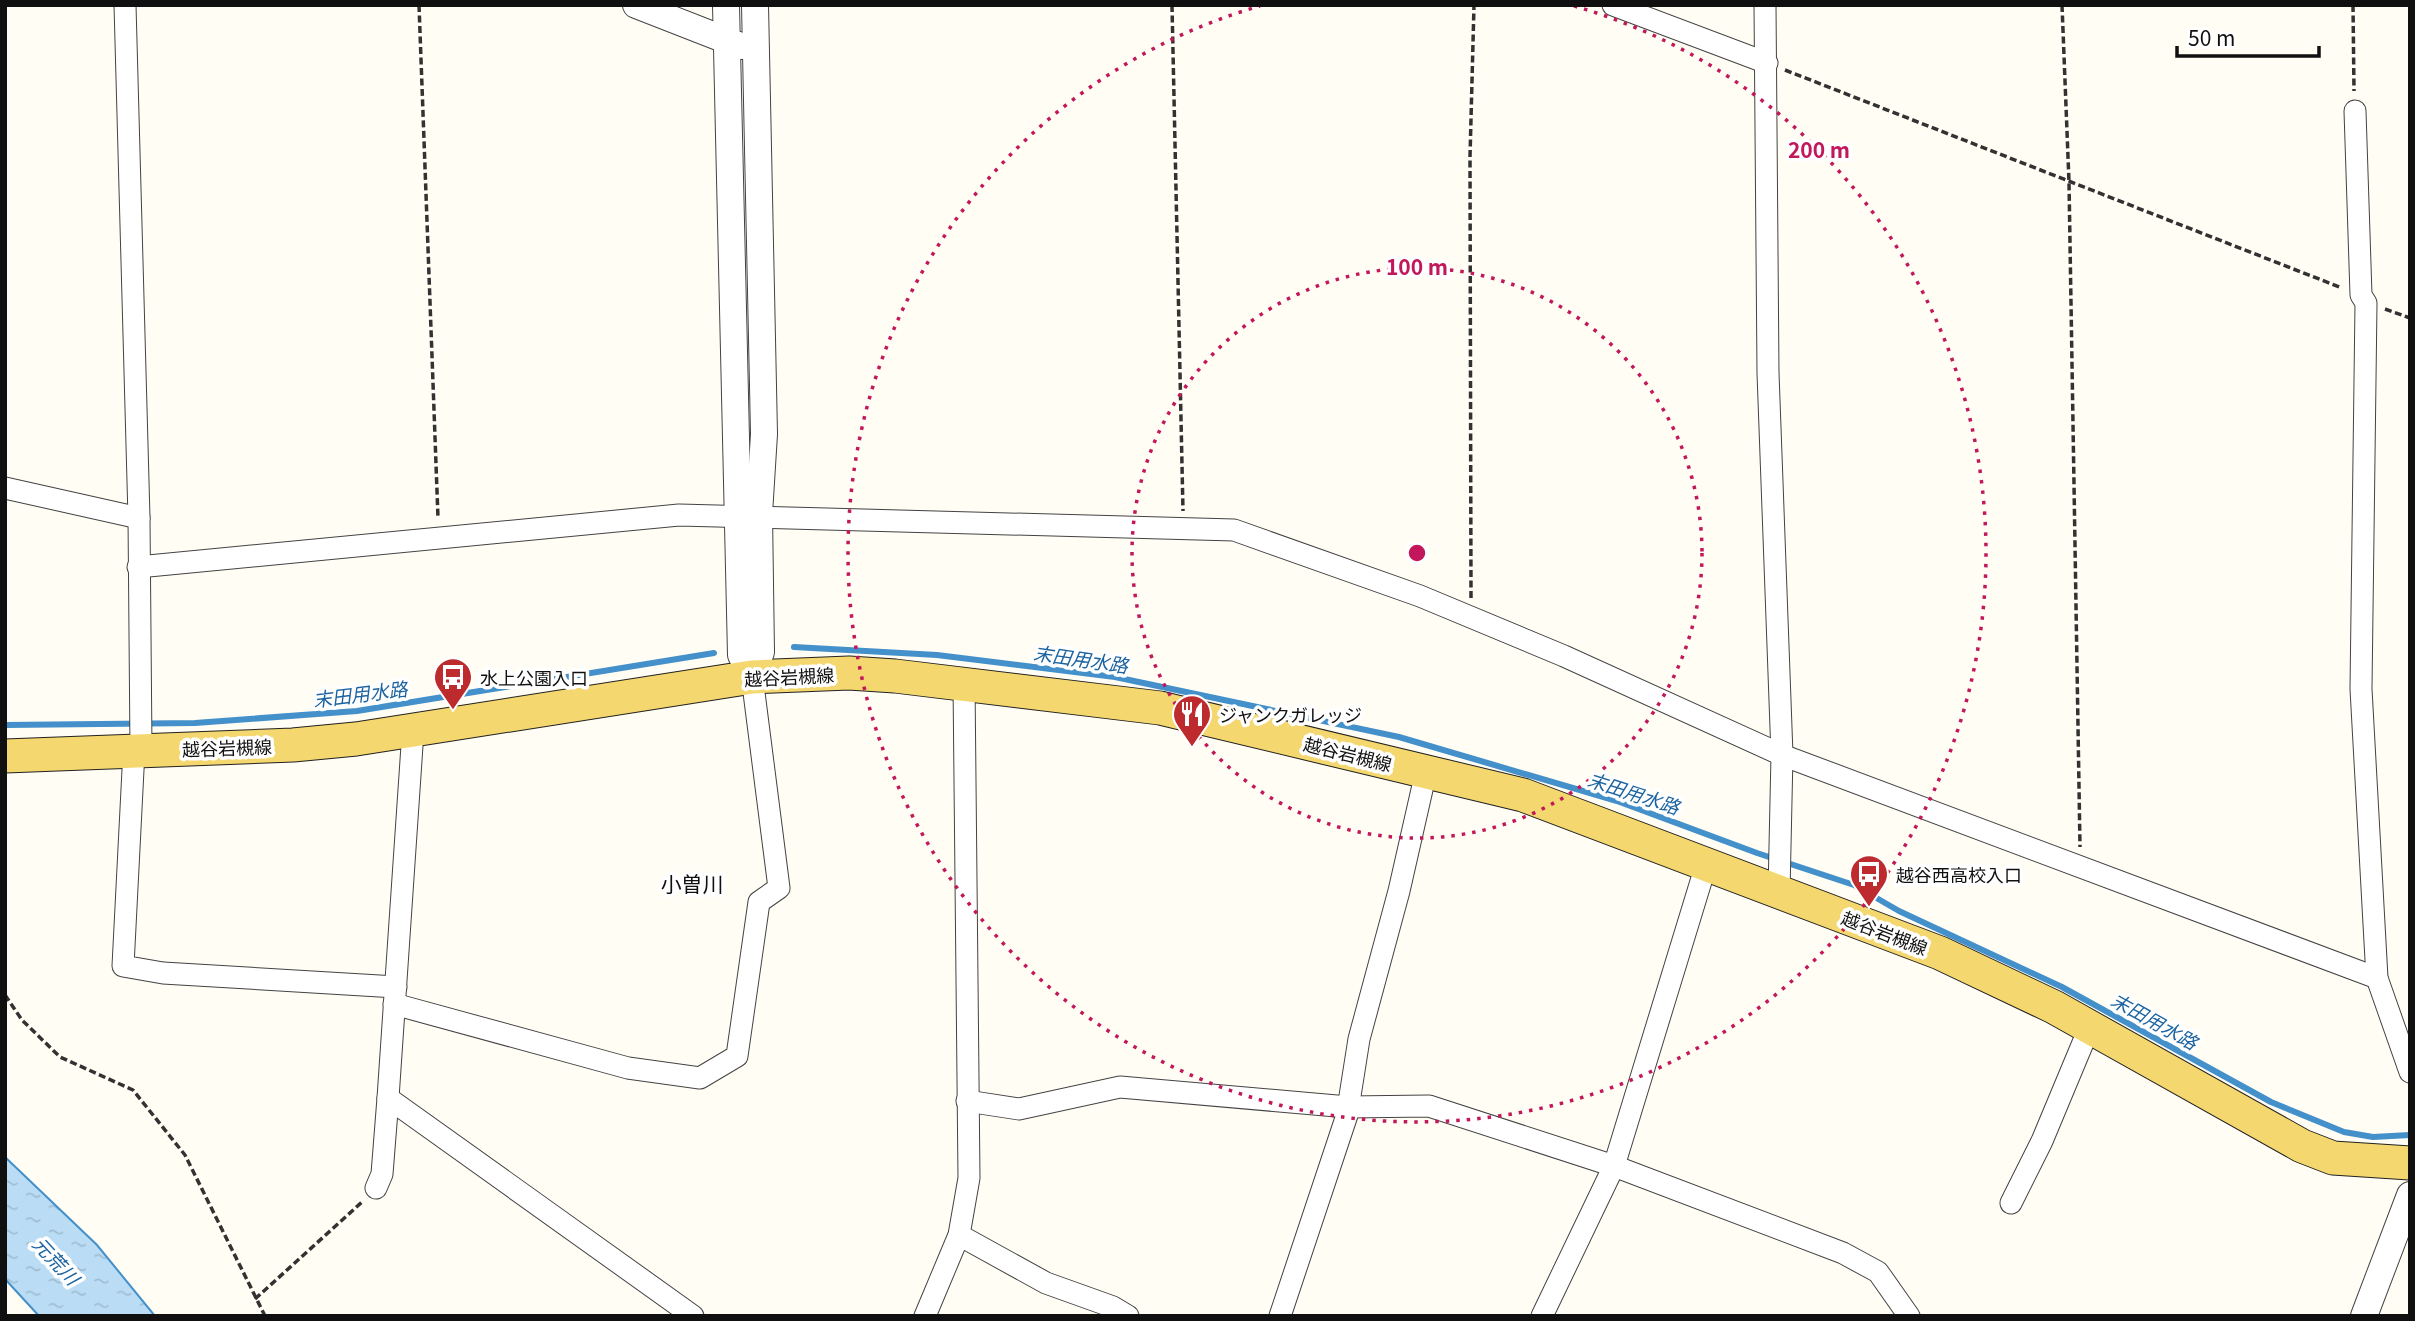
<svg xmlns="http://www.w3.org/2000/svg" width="2415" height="1321" font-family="Georgia,'Noto Sans JP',serif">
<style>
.water{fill:url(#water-ripples);stroke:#4390ca;stroke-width:2}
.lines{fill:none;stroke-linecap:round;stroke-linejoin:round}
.stream{stroke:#4390ca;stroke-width:6}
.minor-casing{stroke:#434343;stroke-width:23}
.tertiary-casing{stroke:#434343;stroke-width:28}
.primary-casing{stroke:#212121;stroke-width:35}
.path{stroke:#323232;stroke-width:3.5;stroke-dasharray:7 3.5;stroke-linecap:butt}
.minor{stroke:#fff;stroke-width:21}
.tertiary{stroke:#fff;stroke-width:26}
.primary{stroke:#f4d76e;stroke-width:33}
.ring{fill:none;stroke:#c2185b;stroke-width:3.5;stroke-dasharray:3.5 7}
.labels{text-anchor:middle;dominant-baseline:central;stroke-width:7;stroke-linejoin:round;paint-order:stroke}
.street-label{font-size:18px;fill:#101010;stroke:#fff}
.poi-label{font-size:18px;fill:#101010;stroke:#fff;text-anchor:start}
.water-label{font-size:19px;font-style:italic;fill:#1c63a0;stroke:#fff}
.quarter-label{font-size:21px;fill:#101010;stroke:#fff}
.centre{fill:#c2185b;stroke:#fff;stroke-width:3.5}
.ring-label{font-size:21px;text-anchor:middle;font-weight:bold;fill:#c2185b;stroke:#fff;stroke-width:7;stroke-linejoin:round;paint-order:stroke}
</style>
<defs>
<pattern id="water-ripples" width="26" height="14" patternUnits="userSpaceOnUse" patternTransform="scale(1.75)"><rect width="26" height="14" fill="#baddf5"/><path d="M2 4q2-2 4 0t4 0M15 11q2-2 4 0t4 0" fill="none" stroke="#9fbdd1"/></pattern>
</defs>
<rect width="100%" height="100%" fill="#fffdf4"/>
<path class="water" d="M5,1157l92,88 58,71h-116l-34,-37z"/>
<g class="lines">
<g class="stream">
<path d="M794,647l143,8 178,22 284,60 218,64 140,52 97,32 45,26 163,76 209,115 73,30 29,5 37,-2"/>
<path d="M5,725l190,-2 162,-12 357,-58"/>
</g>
<defs>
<g id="minor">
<path d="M125,5l14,513 2,231"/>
<path d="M1613,5l154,58"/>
<path d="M1765,5l3,368 14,382 -3,137"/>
<path d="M2355,111l6,184 5,8 -5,386 16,289 33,94"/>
<path d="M5,488l134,30"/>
<path d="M138,567l541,-52 555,15 186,66 144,60 218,99 595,223"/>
<path d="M134,750l-11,216 40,7 233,14"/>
<path d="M394,1004l234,64 72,10 37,-22 22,-154 20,-14 -27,-211"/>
<path d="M388,1098l305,218"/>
<path d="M967,1101l52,8 101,-22 228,20 81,-1 185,60 229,87 35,19 31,44"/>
<path d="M376,1188l6,-14 6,-76 25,-367"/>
<path d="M2011,1203l31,-62 48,-115"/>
<path d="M959,1235l87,48 67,24 15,9"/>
<path d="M925,1316l34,-81 10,-57 -5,-496"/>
<path d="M1280,1316l67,-201 12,-76 40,-148 27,-119"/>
<path d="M1542,1316l72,-150 92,-301"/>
</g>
<g id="tertiary">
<path d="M636,5l105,41"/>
<path d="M726,5l15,650 11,22"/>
<path d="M752,677l9,-25 -2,-138 5,-80 -9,-429"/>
<path d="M2364,1316l46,-121"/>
</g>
<path id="primary" d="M5,756l288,-11 63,-6 396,-62 97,-4 46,3 265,32 363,87 417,158 114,54 248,139 31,12 77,5"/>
</defs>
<use href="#minor" class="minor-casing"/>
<use href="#tertiary" class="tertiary-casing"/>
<use href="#primary" class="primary-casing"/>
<g class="path">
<path d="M419,5l19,513"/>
<path d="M1172,5l11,506"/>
<path d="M2062,5l7,177 11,665"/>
<path d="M2353,5l1,86"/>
<path d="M1785,70l557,218"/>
<path d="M2385,309l25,9"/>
<path d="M1471,598l-1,-441 4,-152"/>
<path d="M5,995l17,25 38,37 73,33 52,65 80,161"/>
<path d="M255,1299l107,-97"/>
</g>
<use href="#minor" class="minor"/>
<use href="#tertiary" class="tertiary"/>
<use href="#primary" class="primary"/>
</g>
<g class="ring">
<circle cx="1417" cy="553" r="285"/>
<path d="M1574 6A569 569 0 1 1 1260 6"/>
</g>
<defs>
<symbol id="bus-pin" viewBox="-11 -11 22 30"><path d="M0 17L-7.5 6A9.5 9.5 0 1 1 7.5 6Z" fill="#bd2b2f" stroke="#fff"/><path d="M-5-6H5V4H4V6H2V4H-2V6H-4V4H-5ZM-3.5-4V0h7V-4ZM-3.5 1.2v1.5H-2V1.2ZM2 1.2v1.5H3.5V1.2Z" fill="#fff"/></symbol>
<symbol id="restaurant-pin" viewBox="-11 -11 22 30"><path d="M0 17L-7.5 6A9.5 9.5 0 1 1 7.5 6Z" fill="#bd2b2f" stroke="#fff"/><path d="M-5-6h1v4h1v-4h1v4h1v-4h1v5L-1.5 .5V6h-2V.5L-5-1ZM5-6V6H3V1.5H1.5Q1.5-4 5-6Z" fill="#fff"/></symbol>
</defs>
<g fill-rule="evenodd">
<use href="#bus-pin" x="431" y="655" width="44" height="60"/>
<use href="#restaurant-pin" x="1170" y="692" width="44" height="60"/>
<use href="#bus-pin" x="1847" y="852" width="44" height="60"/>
</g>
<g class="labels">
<g class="street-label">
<text transform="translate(789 676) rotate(-3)">越谷岩槻線</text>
<text transform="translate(227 747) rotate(-2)">越谷岩槻線</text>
<text transform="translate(1348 753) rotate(14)">越谷岩槻線</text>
<text transform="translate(1885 932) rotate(21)">越谷岩槻線</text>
</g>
<g class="poi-label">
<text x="480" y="677">水上公園入口</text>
<text x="1219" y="714">ジャンクガレッジ</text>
<text x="1896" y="874">越谷西高校入口</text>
</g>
<g class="water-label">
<text transform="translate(1081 658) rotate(8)">末田用水路</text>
<text transform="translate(360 693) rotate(-7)">末田用水路</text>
<text transform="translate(1634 792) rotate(18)">末田用水路</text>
<text transform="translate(2155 1020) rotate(29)">末田用水路</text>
<text transform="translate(57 1260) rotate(47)">元荒川</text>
</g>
<g class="quarter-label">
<text x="692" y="883">小曽川</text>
</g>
</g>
<circle cx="1417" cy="553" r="10" class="centre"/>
<g class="ring-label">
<text x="1819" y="158">200 m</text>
<text x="1417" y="275">100 m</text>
</g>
<rect width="2415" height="1321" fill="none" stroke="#101010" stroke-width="14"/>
<path d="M2177 46v10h142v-10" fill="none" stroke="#101010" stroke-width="3.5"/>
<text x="2188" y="46" font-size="21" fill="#101010" stroke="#ffffff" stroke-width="5" paint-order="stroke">50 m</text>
</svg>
